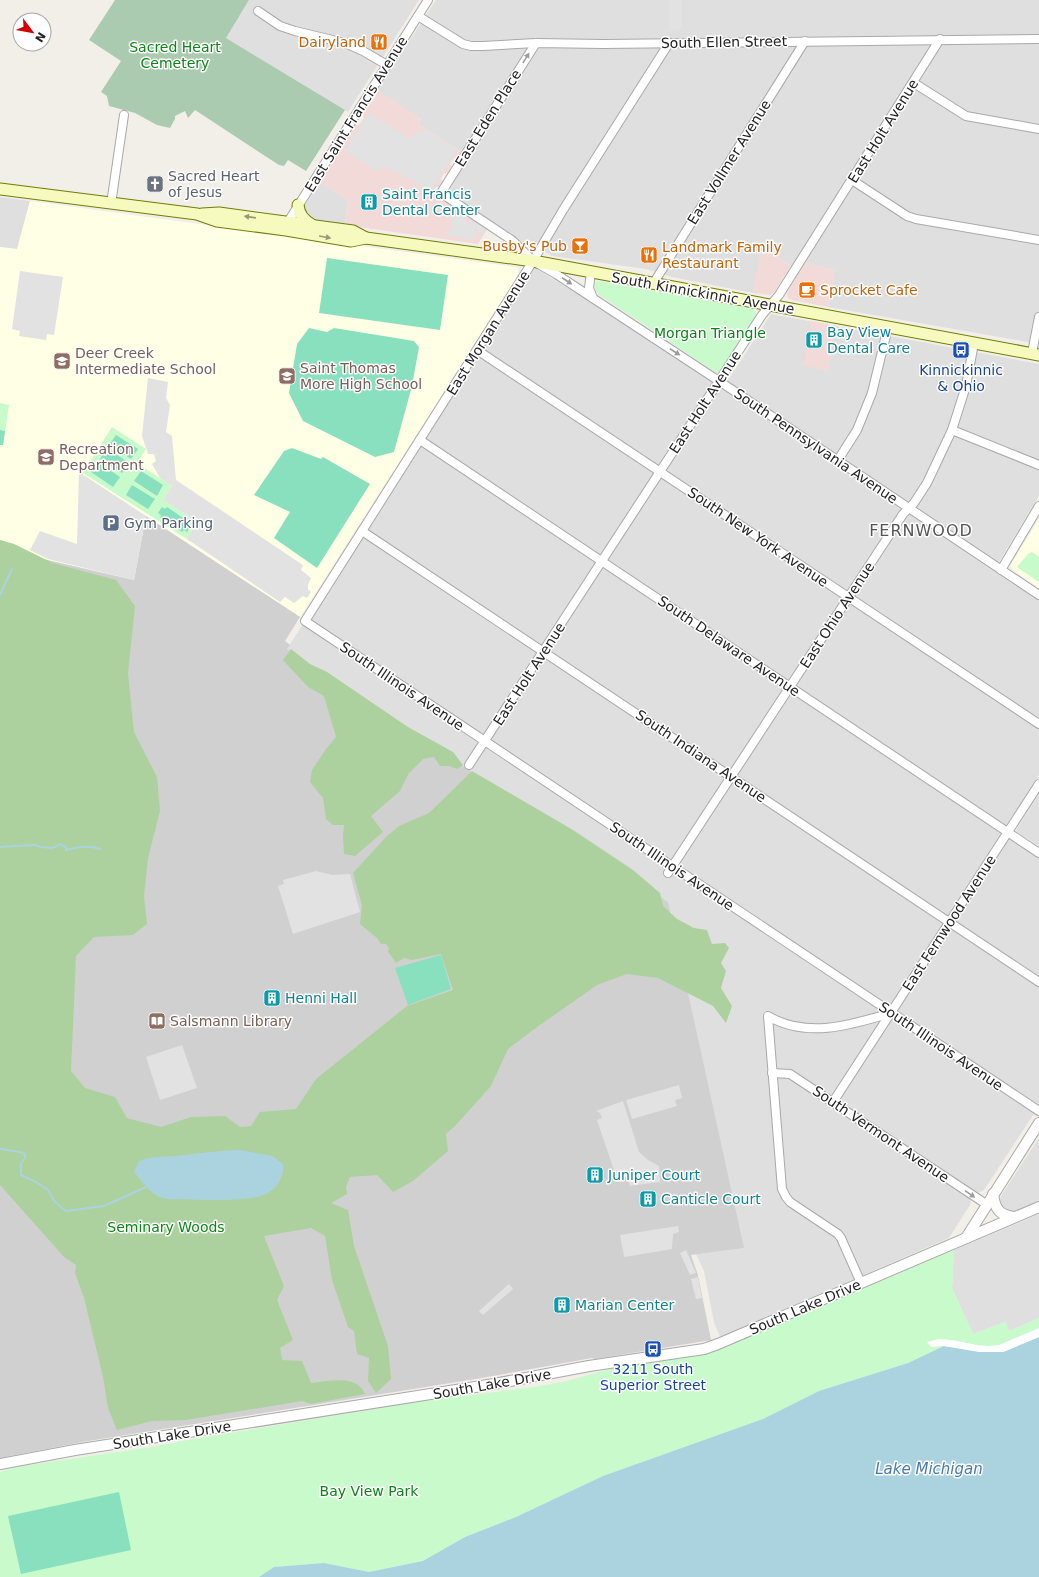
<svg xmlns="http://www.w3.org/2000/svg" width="1039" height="1577" font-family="'DejaVu Sans',sans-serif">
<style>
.residential{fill:#e0dfdf}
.commercial{fill:#f2dad9}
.education{fill:#ffffe5}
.religious{fill:#d0d0d0}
.forest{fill:#add19e}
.cemetery{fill:#aacbaf}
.park{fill:#c8facc}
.pitch{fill:#88e0be}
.parking{fill:#e2e2e2}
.water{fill:#aad3df}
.pier{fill:#fff}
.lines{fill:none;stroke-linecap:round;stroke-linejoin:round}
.stream{stroke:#aad3df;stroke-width:2}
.minor-casing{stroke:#a9a9a9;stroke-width:10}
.tertiary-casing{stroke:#a9a9a9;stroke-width:12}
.secondary-casing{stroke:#707d05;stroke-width:13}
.minor{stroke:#fff;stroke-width:8}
.tertiary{stroke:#fff;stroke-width:10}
.secondary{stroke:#f7fabf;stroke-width:11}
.oneway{fill:#9c9c9c}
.oneway2{fill:#979978}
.labels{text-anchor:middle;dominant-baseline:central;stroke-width:3;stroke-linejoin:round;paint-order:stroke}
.food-label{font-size:14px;fill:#c56008;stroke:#fff;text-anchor:end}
.street-label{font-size:14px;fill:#222;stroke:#fff}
.park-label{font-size:14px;fill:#0c8416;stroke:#fff}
.worship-label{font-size:14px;fill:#5b616d;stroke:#fff;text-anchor:start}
.culture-label{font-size:14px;fill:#0d838f;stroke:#fff;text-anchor:start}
.education-label{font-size:14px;fill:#785e54;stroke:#fff;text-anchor:start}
.transit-label{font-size:14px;fill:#164399;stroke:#fff}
.service-label{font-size:14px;fill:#4e5e75;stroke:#fff;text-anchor:start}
.water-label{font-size:15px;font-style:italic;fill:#4a7aab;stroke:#fff}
.quarter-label{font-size:16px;letter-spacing:1px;fill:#555;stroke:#fff}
</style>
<rect width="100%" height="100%" fill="#f2efe9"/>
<g class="residential">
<path d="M249,0h170l-71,112 -122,-74z"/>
<path d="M436,0h603v344l-211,-37 7,-37 -24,-5 -4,-3 -16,4 -29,-19 -9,46 -81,-16 -26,-8 -94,-13 -17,-11 -7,1 -80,-52v-3l21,-34 -51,-33 3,-5 -44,-29z"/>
<path d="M319,182l29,18 -3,25 -37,-6 -5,-11z"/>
<path d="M0,197l30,4 -13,48 -17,-2z"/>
<path d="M532,266l193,119 46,-71 268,50v132l-45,74 45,24v181l-37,58 37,26v247l-55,84 -16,7 3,4 -1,4 -21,33 -229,99 -6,-15 -10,-51 -8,-17 48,-6 -457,-599z"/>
<path d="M1039,794v52l-21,-13 -2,-3z"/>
<path d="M1039,1138v63l-26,11h-6l-8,-7 2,-9z"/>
<path d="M1039,1214v104l-30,13 -4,-9 -32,12 -21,-46 2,-38z"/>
</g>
<g class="commercial">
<path d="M377,90l44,28 -3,6 43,28 -4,7 -3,-1 -4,6 2,2 -5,8 -3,-1 -3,6 2,2 -4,6h-3l-3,5 55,36 -10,16 -133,-19 3,-25 -29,-18 36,-57h4l5,-7 -2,-4 13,-16z"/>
<path d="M761,247l30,19 -16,25 -5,4 -17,-2z"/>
<path d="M806,261l5,4 24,5 -7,37 -36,-7 -4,-2 -1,-4 2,-5z"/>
<path d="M811,321l26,5 -9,45 -25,-6z"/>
</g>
<g class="education">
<path d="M30,201l486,66 2,2v6l-32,51 -186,291 -154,-101 -12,64 -134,-31v-302l17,2z"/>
<path d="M1039,519v69l-26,-18 -3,-4z"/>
</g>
<path class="religious" d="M146,516l154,101 -15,24 5,4 -3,4 381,253 76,346 -53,7 7,20 13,65 -116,19 -3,-1 -110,20 -400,64 -82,16v-909l134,31z"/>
<g class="forest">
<path d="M0,540l14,4 39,19 63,17 19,26 -7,67 6,59 23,45 3,34 -12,47 -4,38 3,28 -14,11 -39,2 -18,19 -5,115 14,17 30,9 12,21 34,9 30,-10 34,-1 15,11 11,-1 9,-14 36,-3 20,-30 91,-73 46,-16 -12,-36 -29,6 -8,-2 -8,5 -8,-11 1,-4 -3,-4h-5l-4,-6 -17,-14 2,-19 -9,-32 33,-36 13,-11 30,-13 43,-42 101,59 60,40 27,23 3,13 14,13 17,9 13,2 5,14 13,-1 4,5 -8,15 5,8 -5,17 11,18 -6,17 -13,-17 -55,-28 -31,-4 -30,11 -64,45 -25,19 -17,37 -36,40 -9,8 2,17 -35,30 -20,11 -16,-17 -27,2 -4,10 1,7 -16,9 17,7 6,36 34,100 3,33 -15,14 -8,-12 1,-23 -12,-4 -3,-23 -6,-4 -16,-47 -7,-44 -14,-8 -47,8 20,50 -7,14 16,40 -13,8 2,12 20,1 9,22c18,-2 46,-9 54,11l-54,10 -9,-3 -18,3 -98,16 -34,1 -35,9 -9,-22 -5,-31 -19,-79 -9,-25 1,-8 -12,-8 -64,-72z"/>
<path d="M291,649l19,15 17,8 81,55 45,25 10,13 -6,4 -8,-3h-9l-6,-9 -11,2 -14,14 -9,18 -29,25 12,16 -28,24 -11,-2 -1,-19 1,-10h-11l-7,-6 -3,-21 -13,-16 2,-12 14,-21 10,-12 -12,-41 -16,-9 -25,-27z"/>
</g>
<path class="cemetery" d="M115,0h134l-23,38 119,72 -39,61 -18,-11 -4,6 -5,-1 -84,-55 -7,8 -3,-7 -10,5v3l-5,9 -13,-3 -22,-12 -26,-7 -2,-10 -6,-4 20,-31 -32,-21z"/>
<g class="park">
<path d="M598,281l155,28 4,6 -37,57 -3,1 -119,-79 -3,-4 -1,-6z"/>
<path d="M0,403l9,2 -6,40h-3z"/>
<path d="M112,427l34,22 -9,14 35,23 -9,14 34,22 -10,17 -104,-66z"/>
<path d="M1032,552l7,5v25l-22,-15 11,-13z"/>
<path d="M954,1250l-2,38 21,46 32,-12 4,9 30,-13v19l-60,15 -35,-6 -36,17 -89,28 -56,28 -160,57 -87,41 -51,20 -42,24 -54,11 -45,-9 -49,4 -16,10h-259v-105l16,-5 142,-21 24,-5 229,-38 123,-16 29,-5 44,-12 103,-17z"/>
</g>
<g class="pitch">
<path d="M327,258l121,17 -8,55 -121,-17z"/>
<path d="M309,328l18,4 7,-4 80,13 5,6 -7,39 -18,66 -19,5 -72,-36 -14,-28 8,-49z"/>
<path d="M0,430l5,1 -2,14h-3z"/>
<path d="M116,435l22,14 -7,10 -22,-14z"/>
<path d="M107,448l22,15 -7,10 -22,-14z"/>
<path d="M292,448l29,11 2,-2 47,27 -53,84 -43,-30 16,-26 -36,-17 30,-44z"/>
<path d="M98,462l22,15 -7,10 -22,-15z"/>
<path d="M141,471l22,14 -6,11 -23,-15z"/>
<path d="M132,485l23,14 -7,10 -22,-14z"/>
<path d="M162,507l3,2 2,-2 22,15 -1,2 3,2 -4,6 -3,-2 -2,2 -22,-15 1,-2 -3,-2z"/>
<path d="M441,955l10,34 -43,16 -13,-37z"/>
<path d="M119,1492l12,58 -110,24 -13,-58z"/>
</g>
<g class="parking">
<path d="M669,0h13v29l-13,2z"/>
<path d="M369,113l41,26 6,-8 5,3 3,-5 33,21 -26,41 -35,-20 -15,-4 -3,5 -34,-21z"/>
<path d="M453,215l13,2v6l3,1 2,-4 15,9 -3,6 -7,-4 -1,9 -28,-5 1,-6h3z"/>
<path d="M20,271l43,6 -9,58 -7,-1 -1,6 -27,-4 1,-5 -8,-2z"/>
<path d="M148,378l20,4 -2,16 4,7 -4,27 6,4 4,44 127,85 -2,5 10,8 -3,7v4l3,3 -4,6 -4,-2 -9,7 -9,-6 -5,5 -93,-63 10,-17 -34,-22 9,-14 -12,-8 -8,-14 4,-3 -2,-7h-6l-6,-18z"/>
<path d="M79,472l67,44 -12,64 -86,-21 -18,-9 10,-19 37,13z"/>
<path d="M316,871l16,4 18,-1 10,38 -67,22 -15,-48 6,-2 -1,-4z"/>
<path d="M182,1045l15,43 -37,12 -14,-43z"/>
<path d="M679,1085l3,13 -7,2 2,6 -45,13 -6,-19z"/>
<path d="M623,1101l16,51 9,8 11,6 1,16 -30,4 -2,-8 -3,-1 -8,2 -20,-59 5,-2 -2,-5 -4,-2z"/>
<path d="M678,1226l1,6 -6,2 -1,15 -48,8 -4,-22z"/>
<path d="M686,1250l10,23 -6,2 -10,-22z"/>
<path d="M698,1277l4,21 -6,1 -5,-20z"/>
<path d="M509,1284l4,5 -30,26 -4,-4z"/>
</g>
<g class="water">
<path d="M239,1150l33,6 11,8c2,13 -7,26 -19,31 -22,7 -59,5 -83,4 -5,0 -12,1 -18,-1 -11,-2 -22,-18 -29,-26l5,-11c12,-5 25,-4 37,-5 22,-3 42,-5 63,-6z"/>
<path d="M1039,1337v240h-780l15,-10 50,-4 45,9 54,-11 42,-24 51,-20 87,-41 160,-57 56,-28 89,-28 36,-17 26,4 33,2z"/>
</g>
<path class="pier" d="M1039,1328v9l-36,15h-24l-35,-6 -13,1 -4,-5 12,-3 13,1 25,5 11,1 11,-1z"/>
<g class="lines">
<g class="stream">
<path d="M0,595l12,-26"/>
<path d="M0,847l35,-2 6,2 10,1 4,-1 4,-3 7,3v3c11,-3 23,-5 34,-1"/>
<path d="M0,1149l20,3 5,2v4l-4,5v12l15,7 12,8 7,12 11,9 38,-5 42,-19"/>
</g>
<defs>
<g id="minor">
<path d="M258,11l22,15 15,5 50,12 18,8 24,14"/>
<path d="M418,16l45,28 8,2h12l53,-3 67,1 436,-5"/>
<path d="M536,43l-95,150 72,48 20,20 23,13 169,111 314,210"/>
<path d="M669,43l-106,167 -30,51 -228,360 734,490"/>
<path d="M914,83l52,33 73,13"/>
<path d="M852,180l55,36 9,3 123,21"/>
<path d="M111,204l13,-89"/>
<path d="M287,227l1,-5 140,-222"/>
<path d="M591,272l-2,16 4,10"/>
<path d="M653,284l152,-243"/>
<path d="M477,350l562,374"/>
<path d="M1032,353l7,-36"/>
<path d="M952,430l87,35"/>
<path d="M420,440l619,413"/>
<path d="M838,460l19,-30 15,-37 16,-66"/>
<path d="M362,531l677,451"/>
<path d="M1001,570l38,-64"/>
<path d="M469,765l293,-450 17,-20 161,-256"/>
<path d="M668,873l235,-359 11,-11 13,-20 25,-53 14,-44 8,-43"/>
<path d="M772,1073l18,1 196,130"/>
<path d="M833,1102l206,-318"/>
<path d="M861,1283l-20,-45 -3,-4 -48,-32 -4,-5 -4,-8 -14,-173c39,23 83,9 123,-3"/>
</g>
<g id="tertiary">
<path d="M993,1194c2,15 6,21 21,23"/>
<path d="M966,1238l73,-115"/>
<path d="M0,1464l75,-14 419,-66 95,-18 115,-17 14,-5 321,-137"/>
</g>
<g id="secondary">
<path d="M0,189l197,25 20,7 69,9 65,11 15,-3 167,23 506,94"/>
<path d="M298,205c1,10 6,15 14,20"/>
<path d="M202,214l17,-1 134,18 13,7"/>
</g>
</defs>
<use href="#minor" class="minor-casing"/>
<use href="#tertiary" class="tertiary-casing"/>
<use href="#secondary" class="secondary-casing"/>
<use href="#minor" class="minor"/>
<use href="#tertiary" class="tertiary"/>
<use href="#secondary" class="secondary"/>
</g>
<defs><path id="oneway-solid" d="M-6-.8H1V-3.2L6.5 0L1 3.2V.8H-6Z"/></defs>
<g class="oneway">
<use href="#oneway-solid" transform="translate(526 58) rotate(-58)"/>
<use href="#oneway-solid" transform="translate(567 281) rotate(33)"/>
<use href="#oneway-solid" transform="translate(675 352) rotate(33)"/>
<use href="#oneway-solid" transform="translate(970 1194) rotate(34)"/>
</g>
<g class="oneway2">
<use href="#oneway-solid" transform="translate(250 217) rotate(-172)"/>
<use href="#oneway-solid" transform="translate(325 237) rotate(10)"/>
</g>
<defs>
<symbol id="restaurant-square" viewBox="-11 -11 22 22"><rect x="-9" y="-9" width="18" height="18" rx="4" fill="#e8710a" stroke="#fff"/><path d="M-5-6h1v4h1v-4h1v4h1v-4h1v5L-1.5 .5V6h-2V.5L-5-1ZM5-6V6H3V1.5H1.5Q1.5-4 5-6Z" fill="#fff"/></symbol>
<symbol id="church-square" viewBox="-11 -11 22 22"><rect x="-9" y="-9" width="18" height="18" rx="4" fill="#6b7280" stroke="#fff"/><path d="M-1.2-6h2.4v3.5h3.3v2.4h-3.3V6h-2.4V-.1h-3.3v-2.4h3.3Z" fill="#fff"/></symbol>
<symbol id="building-square" viewBox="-11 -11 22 22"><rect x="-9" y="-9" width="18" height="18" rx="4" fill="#0f9aa8" stroke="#fff"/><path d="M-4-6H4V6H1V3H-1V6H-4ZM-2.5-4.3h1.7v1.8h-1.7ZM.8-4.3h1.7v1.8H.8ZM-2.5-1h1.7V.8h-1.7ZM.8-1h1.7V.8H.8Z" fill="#fff"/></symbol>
<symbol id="bar-square" viewBox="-11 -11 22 22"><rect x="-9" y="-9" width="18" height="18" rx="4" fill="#e8710a" stroke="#fff"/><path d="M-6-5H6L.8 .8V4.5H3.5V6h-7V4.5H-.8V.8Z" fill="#fff"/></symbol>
<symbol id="cafe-square" viewBox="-11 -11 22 22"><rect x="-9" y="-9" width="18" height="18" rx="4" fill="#e8710a" stroke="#fff"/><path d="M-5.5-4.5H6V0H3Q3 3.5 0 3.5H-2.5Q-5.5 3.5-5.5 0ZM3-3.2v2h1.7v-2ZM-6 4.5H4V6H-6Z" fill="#fff"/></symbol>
<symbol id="bus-square" viewBox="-11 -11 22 22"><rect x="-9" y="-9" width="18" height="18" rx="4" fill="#1a4fb4" stroke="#fff"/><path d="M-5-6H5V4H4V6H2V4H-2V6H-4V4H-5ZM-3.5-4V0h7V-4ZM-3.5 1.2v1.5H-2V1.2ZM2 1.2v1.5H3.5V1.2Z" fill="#fff"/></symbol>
<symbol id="school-square" viewBox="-11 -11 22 22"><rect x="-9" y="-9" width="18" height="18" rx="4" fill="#8d6e63" stroke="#fff"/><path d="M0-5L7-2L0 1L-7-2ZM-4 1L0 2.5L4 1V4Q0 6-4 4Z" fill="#fff"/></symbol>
<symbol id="parking-square" viewBox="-11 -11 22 22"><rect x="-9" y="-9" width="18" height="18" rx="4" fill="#5c6f8a" stroke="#fff"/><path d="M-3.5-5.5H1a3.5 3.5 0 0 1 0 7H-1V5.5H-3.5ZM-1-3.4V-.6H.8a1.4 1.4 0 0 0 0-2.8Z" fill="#fff"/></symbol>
<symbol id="library-square" viewBox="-11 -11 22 22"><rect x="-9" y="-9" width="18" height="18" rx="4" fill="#8d6e63" stroke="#fff"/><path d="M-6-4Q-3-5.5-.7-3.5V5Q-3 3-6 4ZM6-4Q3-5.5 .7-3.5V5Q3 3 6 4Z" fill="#fff"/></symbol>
</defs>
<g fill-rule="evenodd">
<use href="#restaurant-square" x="369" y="32" width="20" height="20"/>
<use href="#church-square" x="145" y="174" width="20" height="20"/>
<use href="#building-square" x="359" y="192" width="20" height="20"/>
<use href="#bar-square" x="570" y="236" width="20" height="20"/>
<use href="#restaurant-square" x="639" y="245" width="20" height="20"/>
<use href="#cafe-square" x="797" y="280" width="20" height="20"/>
<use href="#building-square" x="804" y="330" width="20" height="20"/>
<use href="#bus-square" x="951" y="340" width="20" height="20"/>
<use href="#school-square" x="52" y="351" width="20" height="20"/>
<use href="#school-square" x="277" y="366" width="20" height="20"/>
<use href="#school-square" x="36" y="447" width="20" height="20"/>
<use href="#parking-square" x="101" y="513" width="20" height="20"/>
<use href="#building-square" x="262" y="988" width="20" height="20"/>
<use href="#library-square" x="147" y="1011" width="20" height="20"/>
<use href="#building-square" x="585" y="1165" width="20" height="20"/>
<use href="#building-square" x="638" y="1189" width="20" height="20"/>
<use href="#building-square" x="552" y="1295" width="20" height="20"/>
<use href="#bus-square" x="643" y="1339" width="20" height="20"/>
</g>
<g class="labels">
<g class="food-label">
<text x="366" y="42">Dairyland</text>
<text x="567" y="246">Busby's Pub</text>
<text x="662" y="247" text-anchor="start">Landmark Family<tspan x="662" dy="16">Restaurant</tspan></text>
<text x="820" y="290" text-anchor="start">Sprocket Cafe</text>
</g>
<g class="street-label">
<text transform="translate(724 42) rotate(-1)">South Ellen Street</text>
<text transform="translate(356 114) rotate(-58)">East Saint Francis Avenue</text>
<text transform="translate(488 118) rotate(-58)">East Eden Place</text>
<text transform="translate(883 131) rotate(-58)">East Holt Avenue</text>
<text transform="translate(729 162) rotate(-58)">East Vollmer Avenue</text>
<text transform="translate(703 293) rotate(10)">South Kinnickinnic Avenue</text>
<text transform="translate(488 333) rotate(-58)">East Morgan Avenue</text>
<text transform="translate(705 402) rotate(-57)">East Holt Avenue</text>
<text transform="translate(816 446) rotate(34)">South Pennsylvania Avenue</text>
<text transform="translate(758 537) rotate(34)">South New York Avenue</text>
<text transform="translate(837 615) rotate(-57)">East Ohio Avenue</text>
<text transform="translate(729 646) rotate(34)">South Delaware Avenue</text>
<text transform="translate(529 674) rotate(-57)">East Holt Avenue</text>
<text transform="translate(402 686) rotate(34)">South Illinois Avenue</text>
<text transform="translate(701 756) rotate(34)">South Indiana Avenue</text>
<text transform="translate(672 866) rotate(34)">South Illinois Avenue</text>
<text transform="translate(949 923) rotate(-57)">East Fernwood Avenue</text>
<text transform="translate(941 1046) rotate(34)">South Illinois Avenue</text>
<text transform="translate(881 1134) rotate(34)">South Vermont Avenue</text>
<text transform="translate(805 1307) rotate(-23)">South Lake Drive</text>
<text transform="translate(492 1384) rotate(-10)">South Lake Drive</text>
<text transform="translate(172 1435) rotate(-9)">South Lake Drive</text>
</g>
<g class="park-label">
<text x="175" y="47">Sacred Heart<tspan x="175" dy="16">Cemetery</tspan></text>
<text x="710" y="333">Morgan Triangle</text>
<text x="166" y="1227">Seminary Woods</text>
<text x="369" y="1491">Bay View Park</text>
</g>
<g class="worship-label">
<text x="168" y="176">Sacred Heart<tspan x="168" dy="16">of Jesus</tspan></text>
</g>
<g class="culture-label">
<text x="382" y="194">Saint Francis<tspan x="382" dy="16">Dental Center</tspan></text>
<text x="827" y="332">Bay View<tspan x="827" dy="16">Dental Care</tspan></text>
<text x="285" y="998">Henni Hall</text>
<text x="608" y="1175">Juniper Court</text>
<text x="661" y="1199">Canticle Court</text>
<text x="575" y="1305">Marian Center</text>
</g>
<g class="education-label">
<text x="75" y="353">Deer Creek<tspan x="75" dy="16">Intermediate School</tspan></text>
<text x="300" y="368">Saint Thomas<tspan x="300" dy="16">More High School</tspan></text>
<text x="59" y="449">Recreation<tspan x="59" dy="16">Department</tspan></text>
<text x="170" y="1021">Salsmann Library</text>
</g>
<g class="transit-label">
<text x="961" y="370">Kinnickinnic<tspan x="961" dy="16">&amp; Ohio</tspan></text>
<text x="653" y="1369">3211 South<tspan x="653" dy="16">Superior Street</tspan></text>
</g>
<g class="service-label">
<text x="124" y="523">Gym Parking</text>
</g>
<g class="water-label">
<text x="929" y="1469">Lake Michigan</text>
</g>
<g class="quarter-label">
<text x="921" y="530">FERNWOOD</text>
</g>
</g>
<g transform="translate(32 32) rotate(122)"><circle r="19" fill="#ffffff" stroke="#a7a7a7"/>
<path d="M0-3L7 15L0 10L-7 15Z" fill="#d40000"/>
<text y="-6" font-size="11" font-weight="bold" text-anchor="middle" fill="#222222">N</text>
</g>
</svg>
